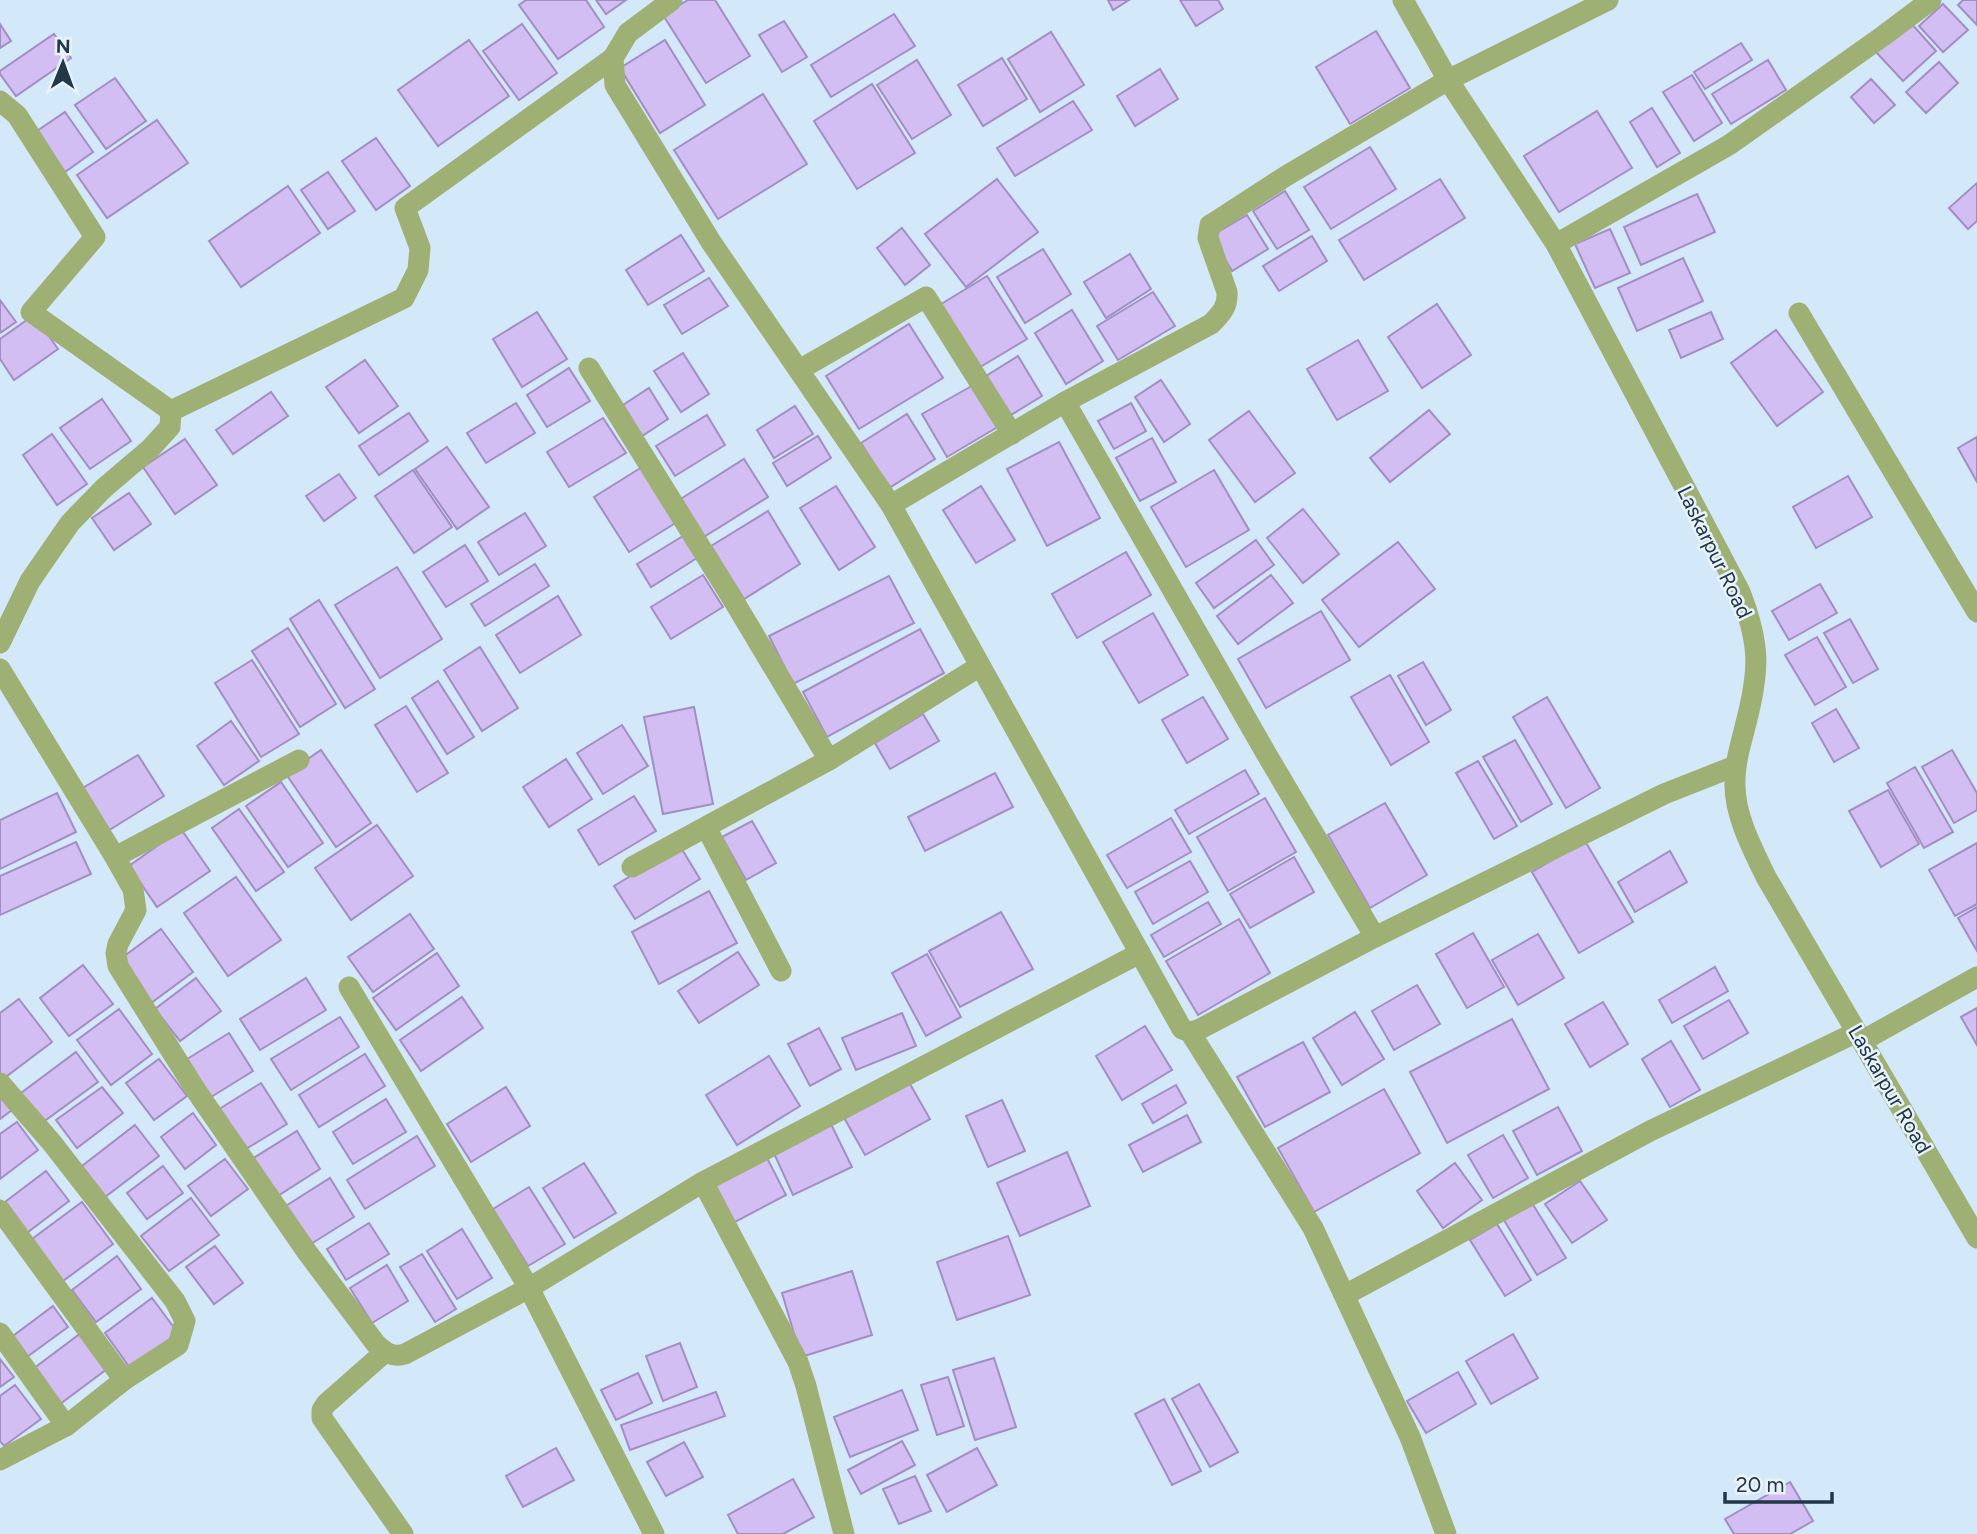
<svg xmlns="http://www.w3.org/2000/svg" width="1977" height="1534" font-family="Figtree,sans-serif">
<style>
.building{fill:#d3bef4;stroke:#a38ec3;stroke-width:2}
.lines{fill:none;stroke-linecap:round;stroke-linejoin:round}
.street{stroke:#9eb074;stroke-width:21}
.labels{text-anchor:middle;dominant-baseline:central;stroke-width:5;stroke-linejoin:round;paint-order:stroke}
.street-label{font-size:21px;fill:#223747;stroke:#e9f3fc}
</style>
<rect width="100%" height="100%" fill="#d3e8f8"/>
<g class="building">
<path d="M526,0h60l18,27 -46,32 -39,-54z"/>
<path d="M596,0h30l-20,14z"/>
<path d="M688,0h27l35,56 -44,27 -43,-68z"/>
<path d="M1108,0h21l-16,10z"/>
<path d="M1180,0h38l5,9 -27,17z"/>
<path d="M1963,0h14v25l-19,-20z"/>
<path d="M1943,4l25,26 -25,22 -24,-26z"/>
<path d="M894,14l21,32 -84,51 -20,-32z"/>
<path d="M784,21l23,36 -25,15 -23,-37z"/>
<path d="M1910,22l26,29 -33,30 -27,-29z"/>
<path d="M0,24l11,17 -11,7z"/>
<path d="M522,24l35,49 -38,27 -36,-49z"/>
<path d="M1376,31l34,57 -60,36 -34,-57z"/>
<path d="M1051,32l33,53 -44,27 -32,-53z"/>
<path d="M54,34l17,24 -55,38 -16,-22v-3z"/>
<path d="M469,40l40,56 -71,50 -40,-56z"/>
<path d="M665,40l40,65 -45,28 -40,-65z"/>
<path d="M1741,43l11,17 -47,29 -11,-17z"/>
<path d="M1002,58l25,41 -44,27 -25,-41z"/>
<path d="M917,60l34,55 -39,24 -35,-54z"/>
<path d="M1768,60l18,30 -55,34 -19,-30z"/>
<path d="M1939,62l19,21 -32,30 -20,-21z"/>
<path d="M1160,69l18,30 -43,27 -18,-30z"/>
<path d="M1692,75l30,48 -28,18 -31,-49z"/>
<path d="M115,78l31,43 -40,28 -31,-44z"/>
<path d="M1871,79l24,26 -21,18 -23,-26z"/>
<path d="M872,84l43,69 -58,36 -43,-68z"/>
<path d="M763,94l44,70 -89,55 -44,-69z"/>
<path d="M1073,101l19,29 -77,46 -18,-28z"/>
<path d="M1652,108l28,45 -23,14 -27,-45z"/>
<path d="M1597,111l35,57 -73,44 -35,-56z"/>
<path d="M65,112l28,40 -28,20 -28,-41z"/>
<path d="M157,120l31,43 -81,55 -30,-43z"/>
<path d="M376,138l34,48 -34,24 -34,-49z"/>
<path d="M1370,147l26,42 -65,40 -27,-42z"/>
<path d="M328,172l27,39 -27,18 -27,-39z"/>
<path d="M997,179l41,53 -72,55 -41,-53z"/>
<path d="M1440,179l25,39 -101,62 -25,-40z"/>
<path d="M1977,183v38l-9,8 -19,-21z"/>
<path d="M288,186l32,47 -79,54 -32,-46z"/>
<path d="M1285,191l24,39 -32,19 -24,-38z"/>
<path d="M1697,194l18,38 -74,33 -17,-38z"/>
<path d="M1247,215l21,34 -36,22 -21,-35z"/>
<path d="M902,228l28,37 -25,20 -28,-37z"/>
<path d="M1610,229l20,44 -35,15 -20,-44z"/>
<path d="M681,235l23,36 -56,34 -22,-35z"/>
<path d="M1312,236l15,25 -48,30 -16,-25z"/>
<path d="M1043,249l28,45 -46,29 -28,-46z"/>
<path d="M1130,254l21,35 -45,29 -22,-36z"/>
<path d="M1683,258l20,43 -66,30 -19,-43z"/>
<path d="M987,276l40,63 -50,30 -39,-63z"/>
<path d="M709,278l19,28 -46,28 -18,-29z"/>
<path d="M1153,292l22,34 -57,34 -21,-34z"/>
<path d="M0,300l16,22 -16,11z"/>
<path d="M1437,304l34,51 -49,33 -34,-51z"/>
<path d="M1072,310l31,51 -37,23 -31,-51z"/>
<path d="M537,312l30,47 -45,28 -29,-48z"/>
<path d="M1711,312l12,27 -42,19 -12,-28z"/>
<path d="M34,315l24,34 -44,31 -14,-21v-20z"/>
<path d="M909,324l34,54 -84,51 -33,-53z"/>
<path d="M1776,330l47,62 -46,34 -46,-63z"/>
<path d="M1358,340l30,51 -51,29 -30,-51z"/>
<path d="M683,353l26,41 -28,18 -27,-41z"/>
<path d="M1018,356l24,40 -31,19 -25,-39z"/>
<path d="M365,360l33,46 -39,27 -33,-46z"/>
<path d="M569,368l21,33 -43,26 -20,-32z"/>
<path d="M1161,380l29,44 -26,18 -29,-45z"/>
<path d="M977,383l24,42 -54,32 -25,-43z"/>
<path d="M649,388l19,31 -26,17 -19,-31z"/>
<path d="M271,392l17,24 -55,38 -17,-24z"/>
<path d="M102,399l29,42 -41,28 -30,-41z"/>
<path d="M516,403l19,30 -49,30 -19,-30z"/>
<path d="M1131,403l15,28 -32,18 -16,-28z"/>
<path d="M795,406l18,28 -39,24 -17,-28z"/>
<path d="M1429,410l21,24 -60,48 -20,-24z"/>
<path d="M1249,411l46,62 -40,29 -46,-62z"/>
<path d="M409,413l19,28 -49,34 -20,-29z"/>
<path d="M907,414l28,45 -46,29 -28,-45z"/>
<path d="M707,415l18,30 -50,31 -19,-30z"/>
<path d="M603,418l23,35 -57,34 -22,-35z"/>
<path d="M52,434l35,50 -30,21 -34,-50z"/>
<path d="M818,436l13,22 -44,28 -14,-23z"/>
<path d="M1977,437v45l-19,-34z"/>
<path d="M1152,438l24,44 -36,19 -24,-43z"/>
<path d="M185,439l32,46 -42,29 -32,-47z"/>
<path d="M1059,442l41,76 -53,28 -40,-77z"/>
<path d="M447,447l42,60 -32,22 -42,-60z"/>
<path d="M744,459l24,38 -66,41 -23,-38z"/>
<path d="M642,467l35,55 -48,30 -35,-55z"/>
<path d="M413,470l39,57 -38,26 -39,-57z"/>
<path d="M1214,470l35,60 -63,37 -35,-60z"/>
<path d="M339,474l17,24 -32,23 -18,-25z"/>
<path d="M1848,476l24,41 -56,31 -23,-41z"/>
<path d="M836,486l39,61 -36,23 -39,-62z"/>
<path d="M981,486l34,54 -39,23 -33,-53z"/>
<path d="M129,493l22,31 -37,26 -22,-32z"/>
<path d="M1303,509l36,45 -36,29 -36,-45z"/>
<path d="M768,511l32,53 -56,35 -33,-53z"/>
<path d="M525,513l21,33 -47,29 -21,-33z"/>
<path d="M683,536l14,22 -46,29 -14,-23z"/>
<path d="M1256,540l18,25 -60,43 -18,-25z"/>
<path d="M1398,542l37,47 -76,58 -37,-47z"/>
<path d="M465,545l23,36 -42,26 -23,-35z"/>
<path d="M1126,552l25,43 -74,43 -25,-44z"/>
<path d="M535,564l14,22 -64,40 -14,-22z"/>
<path d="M397,567l45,72 -62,39 -45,-73z"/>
<path d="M703,575l20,32 -52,32 -20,-32z"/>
<path d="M1271,575l22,28 -55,41 -21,-28z"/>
<path d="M889,576l25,47 -121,61 -24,-48z"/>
<path d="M1820,584l17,29 -48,27 -17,-29z"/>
<path d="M558,596l23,39 -61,38 -24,-38z"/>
<path d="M319,600l56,89 -30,19 -55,-89z"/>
<path d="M1321,611l29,49 -84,48 -28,-49z"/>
<path d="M1153,613l35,62 -49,28 -36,-61z"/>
<path d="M1850,619l28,50 -25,14 -29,-50z"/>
<path d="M288,628l48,76 -36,23 -48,-76z"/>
<path d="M920,629l24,44 -117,64 -24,-45z"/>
<path d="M1817,637l29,50 -31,18 -30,-50z"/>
<path d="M480,647l38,61 -36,23 -38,-61z"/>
<path d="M252,660l47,74 -38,23 -46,-74z"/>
<path d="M1423,662l28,48 -25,15 -28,-49z"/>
<path d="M1390,675l39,67 -38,23 -40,-68z"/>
<path d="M438,681l36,56 -27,17 -35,-56z"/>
<path d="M1203,697l25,42 -41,24 -25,-43z"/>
<path d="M1547,697l53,91 -34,20 -53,-91z"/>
<path d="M406,706l42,67 -31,19 -42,-67z"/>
<path d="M694,707l19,97 -50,10 -19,-97z"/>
<path d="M1836,709l23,39 -25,14 -22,-39z"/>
<path d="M923,714l16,27 -49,28 -15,-26z"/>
<path d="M231,721l28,40 -35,24 -27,-39z"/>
<path d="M622,725l26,41 -45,28 -26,-41z"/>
<path d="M1515,740l37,64 -31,18 -38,-65z"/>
<path d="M321,750l50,73 -35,24 -50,-73z"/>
<path d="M1952,750l25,43v17l-23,13 -32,-56z"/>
<path d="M138,755l26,41 -61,38 -27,-42z"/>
<path d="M566,759l26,40 -43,28 -26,-40z"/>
<path d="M1478,761l39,65 -23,13 -38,-66z"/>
<path d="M1915,767l38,65 -29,16 -37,-65z"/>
<path d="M1245,770l14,24 -70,40 -14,-24z"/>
<path d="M995,773l18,34 -88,44 -17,-34z"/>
<path d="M281,782l42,61 -35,24 -42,-61z"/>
<path d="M1888,790l31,54 -38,23 -32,-56z"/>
<path d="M57,793l19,39 -76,37v-49z"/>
<path d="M634,796l22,35 -57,34 -21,-35z"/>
<path d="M1265,798l31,54 -68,39 -31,-54z"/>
<path d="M1385,803l42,72 -57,33 -42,-73z"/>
<path d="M239,809l45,63 -28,19 -44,-63z"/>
<path d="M1171,818l20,34 -64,36 -20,-33z"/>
<path d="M752,821l24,42 -30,17 -24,-43z"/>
<path d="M377,825l36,51 -62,44 -36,-52z"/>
<path d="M181,829l29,42 -53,36 -28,-41z"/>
<path d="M1585,841l48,81 -54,31 -47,-81z"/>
<path d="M76,842l15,32 -91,41v-39z"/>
<path d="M1977,843v61l-22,12 -26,-46z"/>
<path d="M680,846l20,33 -65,40 -21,-33z"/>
<path d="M1670,851l17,31 -52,30 -17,-30z"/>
<path d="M1294,857l20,35 -64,36 -20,-34z"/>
<path d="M1190,861l18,31 -55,32 -18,-32z"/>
<path d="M236,877l45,63 -53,36 -44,-63z"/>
<path d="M709,891l28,52 -78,41 -27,-52z"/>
<path d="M1208,902l13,22 -57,33 -13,-22z"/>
<path d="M1977,907v44l-19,-33z"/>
<path d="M1001,912l32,57 -73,38 -31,-56z"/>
<path d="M410,914l24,35 -61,43 -25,-35z"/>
<path d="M1239,919l31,54 -72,42 -32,-54z"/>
<path d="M161,929l32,43 -42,31 -32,-43z"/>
<path d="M1473,933l31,54 -37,21 -31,-54z"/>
<path d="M1538,934l26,44 -46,27 -26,-45z"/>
<path d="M738,952l21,33 -60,38 -21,-32z"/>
<path d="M437,953l22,33 -63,44 -23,-32z"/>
<path d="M927,954l34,63 -35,19 -34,-63z"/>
<path d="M83,965l30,39 -44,32 -29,-38z"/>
<path d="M1715,967l13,24 -56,32 -13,-23z"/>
<path d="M196,978l25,33 -41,30 -25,-32z"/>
<path d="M306,978l20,32 -66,40 -20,-31z"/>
<path d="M1417,985l23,39 -46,26 -22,-39z"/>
<path d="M462,997l21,31 -62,43 -21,-31z"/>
<path d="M19,999l33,43 -49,37 -3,-4v-62z"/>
<path d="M1729,1000l19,33 -45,26 -19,-33z"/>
<path d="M1603,1002l25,42 -38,23 -25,-43z"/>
<path d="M1977,1008v37l-16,-28z"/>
<path d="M119,1009l33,45 -41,31 -34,-45z"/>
<path d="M1355,1012l29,47 -42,26 -29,-47z"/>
<path d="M902,1013l14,33 -60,24 -14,-32z"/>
<path d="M340,1017l19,30 -68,43 -20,-31z"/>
<path d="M1512,1019l37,70 -102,54 -37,-71z"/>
<path d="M1145,1026l27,44 -50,30 -26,-44z"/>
<path d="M819,1028l22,41 -31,17 -22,-42z"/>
<path d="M229,1033l24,38 -45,28 -24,-38z"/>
<path d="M1671,1041l29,49 -30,17 -28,-48z"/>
<path d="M1303,1042l27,50 -65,35 -28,-50z"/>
<path d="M76,1052l22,30 -59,43 -22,-29z"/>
<path d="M365,1054l20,32 -66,41 -20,-32z"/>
<path d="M769,1056l31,50 -63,39 -31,-50z"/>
<path d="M159,1059l28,37 -33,24 -28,-37z"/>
<path d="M906,1077l24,42 -65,36 -23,-41z"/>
<path d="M261,1083l26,41 -46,28 -25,-41z"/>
<path d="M1176,1085l10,18 -33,20 -11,-19z"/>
<path d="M102,1087l21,26 -46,35 -21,-28z"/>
<path d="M506,1087l24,39 -59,36 -24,-38z"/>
<path d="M1384,1089l36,64 -106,59 -36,-64z"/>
<path d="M0,1094l12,16 -12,9z"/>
<path d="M386,1099l20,33 -53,32 -20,-32z"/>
<path d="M1002,1100l23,51 -37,16 -22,-51z"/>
<path d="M1558,1107l24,44 -45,24 -24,-44z"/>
<path d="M193,1113l23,32 -31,24 -24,-32z"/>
<path d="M1187,1115l14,27 -58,30 -14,-27z"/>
<path d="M17,1122l21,28 -38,29v-45z"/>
<path d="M830,1122l22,45 -59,28 -21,-46z"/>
<path d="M135,1125l24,31 -54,41 -23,-31z"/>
<path d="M297,1131l23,38 -44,28 -24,-38z"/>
<path d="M1503,1135l25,43 -35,20 -25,-43z"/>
<path d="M417,1136l18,30 -70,43 -18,-29z"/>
<path d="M1067,1152l23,54 -70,30 -23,-53z"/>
<path d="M765,1154l21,41 -53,28 -22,-42z"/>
<path d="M225,1159l23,30 -37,27 -23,-30z"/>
<path d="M584,1163l32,50 -42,25 -31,-50z"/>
<path d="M1455,1163l27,37 -39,28 -26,-37z"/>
<path d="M163,1166l20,27 -36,26 -20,-26z"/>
<path d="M46,1171l23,30 -45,34 -23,-30z"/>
<path d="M330,1178l24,39 -48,30 -25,-38z"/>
<path d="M1580,1181l27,39 -35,23 -27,-39z"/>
<path d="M529,1187l36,57 -37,22 -35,-57z"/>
<path d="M191,1198l28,37 -50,36 -28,-35z"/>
<path d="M82,1202l31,42 -54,40 -31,-42z"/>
<path d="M1532,1203l34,55 -29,17 -33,-55z"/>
<path d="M369,1223l20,31 -43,26 -19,-31z"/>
<path d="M1497,1224l34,56 -26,16 -35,-56z"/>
<path d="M462,1229l30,49 -35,21 -30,-48z"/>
<path d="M1008,1236l22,59 -73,25 -20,-58z"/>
<path d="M215,1246l28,37 -29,21 -28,-37z"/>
<path d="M422,1254l34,55 -21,13 -35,-55z"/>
<path d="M117,1256l24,33 -45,33 -24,-32z"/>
<path d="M387,1265l21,36 -36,22 -22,-35z"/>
<path d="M852,1271l20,64 -71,22 -19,-64z"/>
<path d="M152,1298l26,35 -48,35 -25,-35z"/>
<path d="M53,1306l15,21 -44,32 -15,-20z"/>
<path d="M81,1333l26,36 -47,35 -27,-35z"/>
<path d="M1513,1334l25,44 -47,26 -25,-43z"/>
<path d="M680,1343l17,44 -34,14 -17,-45z"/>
<path d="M994,1358l22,69 -41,13 -22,-70z"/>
<path d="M0,1359l14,18 -14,10z"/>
<path d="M1458,1372l18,32 -50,29 -19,-32z"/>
<path d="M638,1373l14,30 -36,17 -15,-30z"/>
<path d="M948,1377l16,49 -27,9 -16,-50z"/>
<path d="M1199,1384l39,68 -28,15 -38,-68z"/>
<path d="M15,1385l26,34 -37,27 -4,-5v-45z"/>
<path d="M902,1390l16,40 -68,27 -16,-40z"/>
<path d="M716,1392l9,24 -95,34 -9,-25z"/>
<path d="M1164,1399l37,72 -29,14 -37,-71z"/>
<path d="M902,1441l13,24 -54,29 -13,-24z"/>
<path d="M684,1442l19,35 -37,19 -19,-34z"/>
<path d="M556,1448l18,32 -51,27 -17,-31z"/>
<path d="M977,1448l20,37 -50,27 -20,-37z"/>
<path d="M915,1476l16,35 -32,13 -16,-35z"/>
<path d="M793,1479l21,38 -31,17h-45l-10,-19z"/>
<path d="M1790,1482l23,39 -23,13h-56l-9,-15z"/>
</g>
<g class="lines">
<g class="street">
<path d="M672,0l-44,33 -15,25 2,27 96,157 180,263 291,524 8,3 8,-2 177,-93 289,-143 71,-28"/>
<path d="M1403,0l45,80 108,164 184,348c20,52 20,77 6,131 -5,21 -12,41 -11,63 0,30 18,64 31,91l211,361"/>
<path d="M0,101l17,14 78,122 -64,75 140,99"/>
<path d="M1556,244l173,-99 154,-109 48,-36"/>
<path d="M1799,313l178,299"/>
<path d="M589,368l143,230 97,162"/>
<path d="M799,370l127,-73 86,137"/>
<path d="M1065,402l202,353 108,182"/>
<path d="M891,505l174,-103 146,-78c10,-10 17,-17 16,-32l-19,-54 2,-13 5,-3 71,-46 162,-96 160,-80"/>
<path d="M0,643l30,-62 40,-58 34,-35 46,-39 20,-22 1,-16 233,-113 14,-28 2,-22 -15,-40 208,-150"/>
<path d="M0,669l115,188 18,32 3,21 -18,34 -2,9 2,13 79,126 110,160 69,92c9,8 16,14 29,10l124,-66 174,-106 437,-229"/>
<path d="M706,827l75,144"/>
<path d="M115,857l184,-97"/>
<path d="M632,867l197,-107 151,-94"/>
<path d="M349,987l180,301 125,246"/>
<path d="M1190,1032l123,196 97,209 36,97"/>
<path d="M1862,1041l115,-64"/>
<path d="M0,1083l52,60 123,158 10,20 -7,24 -54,35 -58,46 -66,34"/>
<path d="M703,1182l95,180 8,24 38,148"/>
<path d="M0,1210l124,170"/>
<path d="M1345,1295l305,-164 207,-99"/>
<path d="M0,1333l66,93"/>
<path d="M385,1352l-59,52 -4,6v8l81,116"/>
</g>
</g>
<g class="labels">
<g class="street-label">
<text transform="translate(1715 552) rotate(64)">Laskarpur Road</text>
<text transform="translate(1890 1089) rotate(60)">Laskarpur Road</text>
</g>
</g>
<g transform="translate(63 63) rotate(1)" stroke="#e9f3fc" stroke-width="5" paint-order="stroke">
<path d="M0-5L12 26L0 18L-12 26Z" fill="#223747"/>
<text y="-10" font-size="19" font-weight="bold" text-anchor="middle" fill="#223747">N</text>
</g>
<path d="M1725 1492v10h107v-10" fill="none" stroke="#223747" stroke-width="3.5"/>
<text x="1736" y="1492" font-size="21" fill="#223747" stroke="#e9f3fc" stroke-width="5" paint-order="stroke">20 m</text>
</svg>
